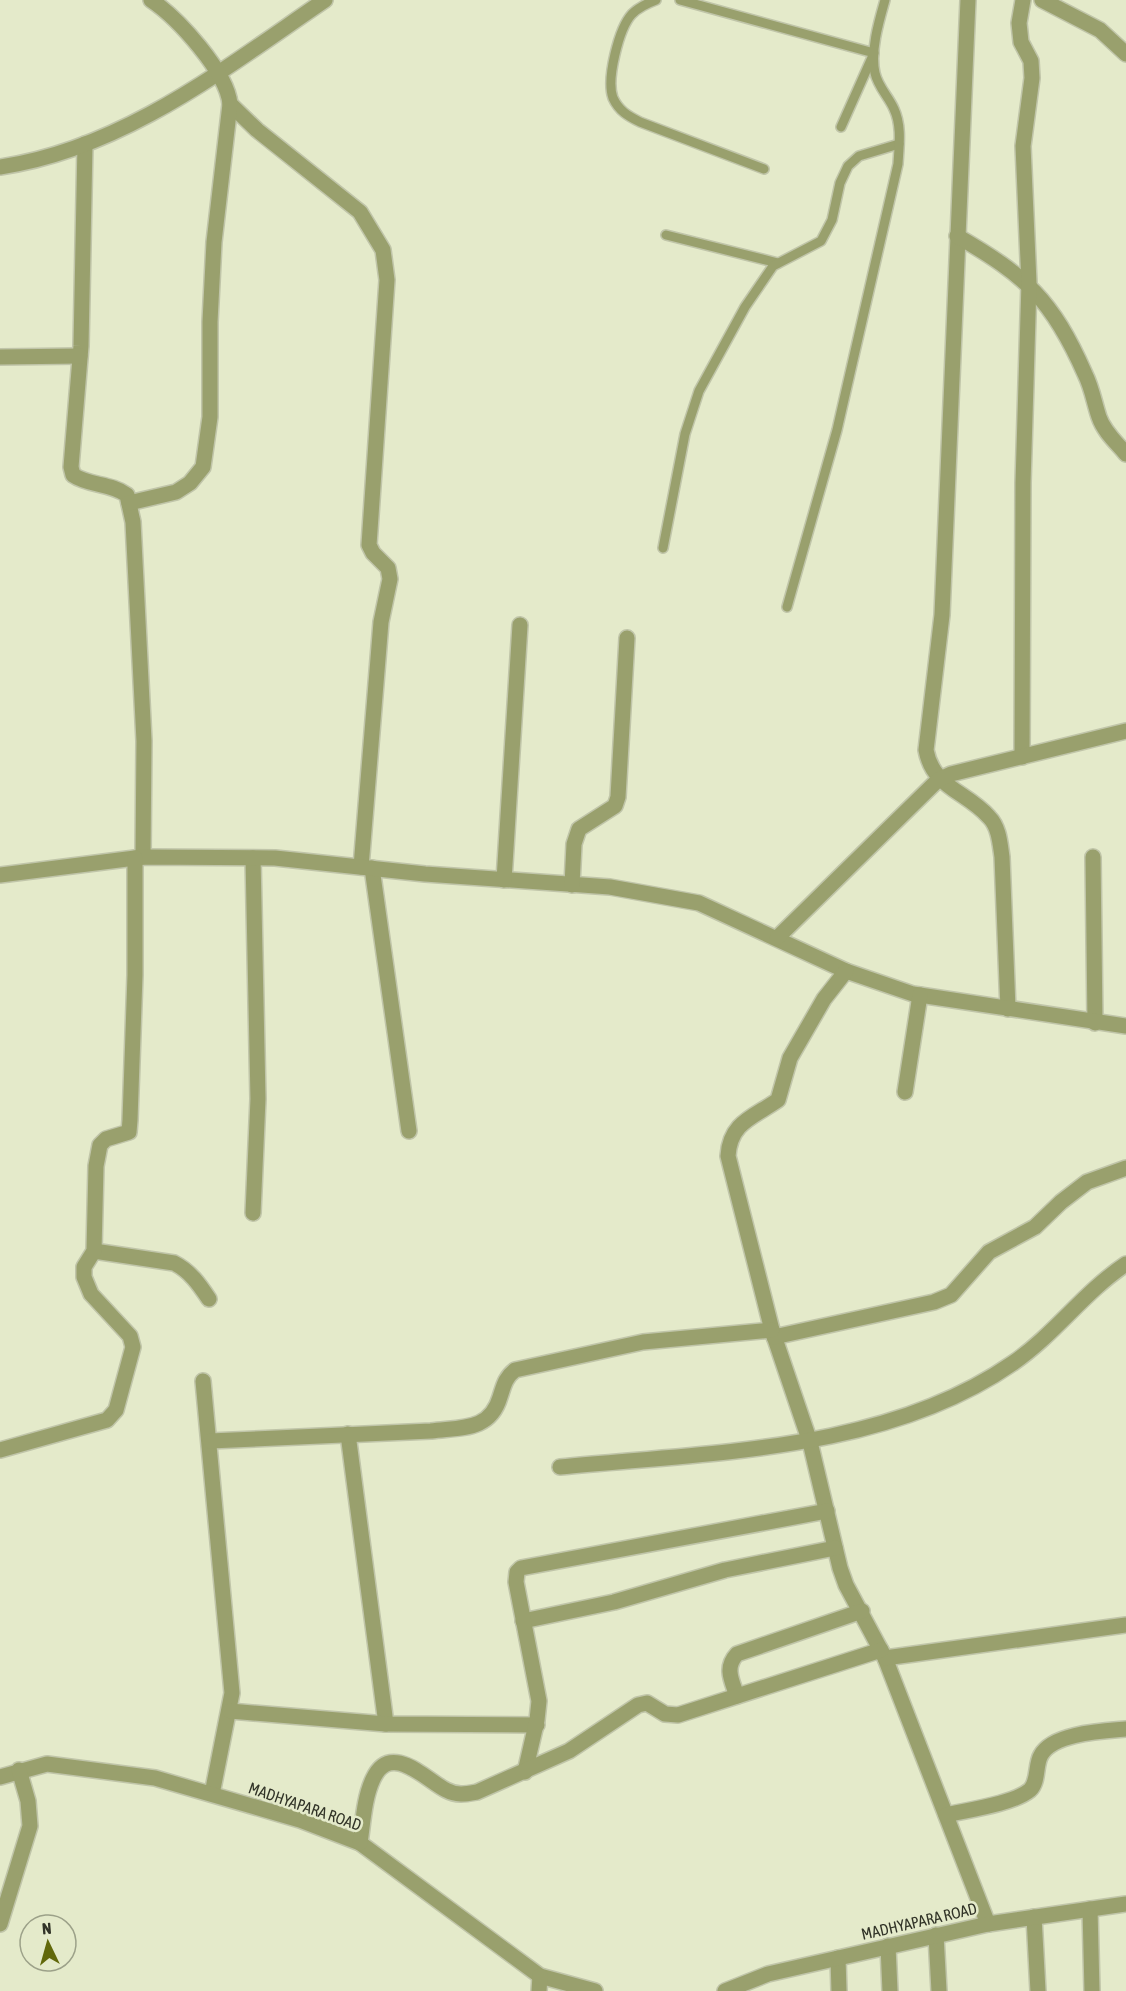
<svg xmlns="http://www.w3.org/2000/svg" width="1126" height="1991" font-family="'Asap Condensed',sans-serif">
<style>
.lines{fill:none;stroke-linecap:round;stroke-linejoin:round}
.lane-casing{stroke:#c0c5a9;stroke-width:12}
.street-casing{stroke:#c0c5a9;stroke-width:18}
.lane{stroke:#99a06d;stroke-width:9}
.street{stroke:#99a06d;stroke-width:15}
.labels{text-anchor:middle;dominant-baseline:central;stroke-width:5;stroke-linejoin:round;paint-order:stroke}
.street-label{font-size:16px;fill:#313327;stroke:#e4eaca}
</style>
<rect width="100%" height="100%" fill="#e4eaca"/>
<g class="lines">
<defs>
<g id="lane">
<path d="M656,0c-8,3 -17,7 -24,14 -13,14 -26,65 -19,84 6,13 15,18 27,24l124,47"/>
<path d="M680,0l194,53 -33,74"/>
<path d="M666,235l112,28"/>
<path d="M663,548l22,-114 14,-43 46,-84 28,-41 48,-25 11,-21 8,-37 8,-17 11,-10 40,-12"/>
<path d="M787,607l50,-177 61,-266c1,-18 4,-38 -4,-55 -5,-12 -16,-22 -19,-36 -5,-22 4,-52 10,-73"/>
</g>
<g id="street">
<path d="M968,0l-26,615 -16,135c7,38 40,41 63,67 10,10 11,26 13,40l6,152"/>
<path d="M1042,0l58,30 26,24"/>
<path d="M230,104l27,26 103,82 23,38 4,30 -18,265 4,8 15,15 2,11 -9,43 -20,245"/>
<path d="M85,144l-4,202 -10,121 2,8c16,11 38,8 54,20l6,27 11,219 -1,116"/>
<path d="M0,167c123,-18 225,-99 325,-167"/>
<path d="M957,236c69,40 95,63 128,138 7,14 9,28 14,43 5,15 18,26 27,37"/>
<path d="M0,357l80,-1"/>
<path d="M129,503l47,-11 14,-9 13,-16 7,-50v-95l4,-80 16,-138c-3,-32 -52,-86 -79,-104"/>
<path d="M1022,757l1,-274 6,-200 -6,-137 9,-68 -1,-17 -10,-19 -2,-19 4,-23"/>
<path d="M1093,857l2,166"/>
<path d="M253,858l5,241 -5,114"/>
<path d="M372,868l37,263"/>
<path d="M0,875l143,-18 132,1 150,16 185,13 89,16 147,68 67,23 213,32"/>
<path d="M504,880l16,-255"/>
<path d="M572,885l2,-41 5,-15 36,-23 3,-9 9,-159"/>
<path d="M777,938l161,-158 13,-6 175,-43"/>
<path d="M846,971l-22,28 -34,59 -12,42c-24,17 -48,22 -50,56l44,174 38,112 30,126 6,17 39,73 103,266"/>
<path d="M905,1092l15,-97"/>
<path d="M94,1251l80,12c16,8 25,21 35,36"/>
<path d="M774,1337l160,-35 17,-7 38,-43 46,-25 26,-25 26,-20 39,-14"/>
<path d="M203,1381l29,312 -20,101"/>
<path d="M348,1434l38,290"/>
<path d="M210,1441l221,-10c31,-4 59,0 69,-34 4,-12 5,-19 15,-27l128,-28 129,-12"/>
<path d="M0,1450l107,-30 9,-10 17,-63 -3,-11 -39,-42 -7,-17v-10l10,-16 2,-85 4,-21 6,-6 23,-7 1,-12 5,-145v-117"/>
<path d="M560,1467c150,-15 325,-15 453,-104 42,-29 71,-71 113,-99"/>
<path d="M523,1621l91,-19 111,-32 110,-22"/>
<path d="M885,1658l241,-33"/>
<path d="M737,1696c-5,-15 -13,-28 0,-42l125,-43"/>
<path d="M230,1711l156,13 151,1"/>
<path d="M525,1772l12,-52 2,-19 -23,-119 1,-10 4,-4 306,-57"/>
<path d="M0,1777l47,-13 108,14 145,42 60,23 180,133 55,15"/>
<path d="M946,1815c22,-5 67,-11 84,-25 9,-9 5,-25 11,-35 12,-22 62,-24 85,-26"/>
<path d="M360,1843c3,-20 4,-45 13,-64 18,-39 54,2 73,11 11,6 20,4 31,2l92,-41 69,-46 9,-2 18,11 13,1 203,-65"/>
<path d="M1090,1909l2,82"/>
<path d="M1034,1917l4,74"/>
<path d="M0,1924l30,-98 -2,-25 -9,-31"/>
<path d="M936,1935l3,56"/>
<path d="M888,1946l2,45"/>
<path d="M838,1958l1,33"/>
<path d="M539,1991l1,-15"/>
<path d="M725,1991l43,-17 220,-50 138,-20"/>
</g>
</defs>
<use href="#lane" class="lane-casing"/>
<use href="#street" class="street-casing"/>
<use href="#lane" class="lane"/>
<use href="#street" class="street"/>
</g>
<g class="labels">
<g class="street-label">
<text transform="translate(305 1806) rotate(19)">MADHYAPARA ROAD</text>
<text transform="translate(919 1921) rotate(-13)">MADHYAPARA ROAD</text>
</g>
</g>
<g transform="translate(48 1943) rotate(355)"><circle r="28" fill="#e4eaca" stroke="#9ca189" stroke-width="1.5"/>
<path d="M0-4.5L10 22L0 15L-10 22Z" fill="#61680a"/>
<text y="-9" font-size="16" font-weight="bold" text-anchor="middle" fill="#313327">N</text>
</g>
</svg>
